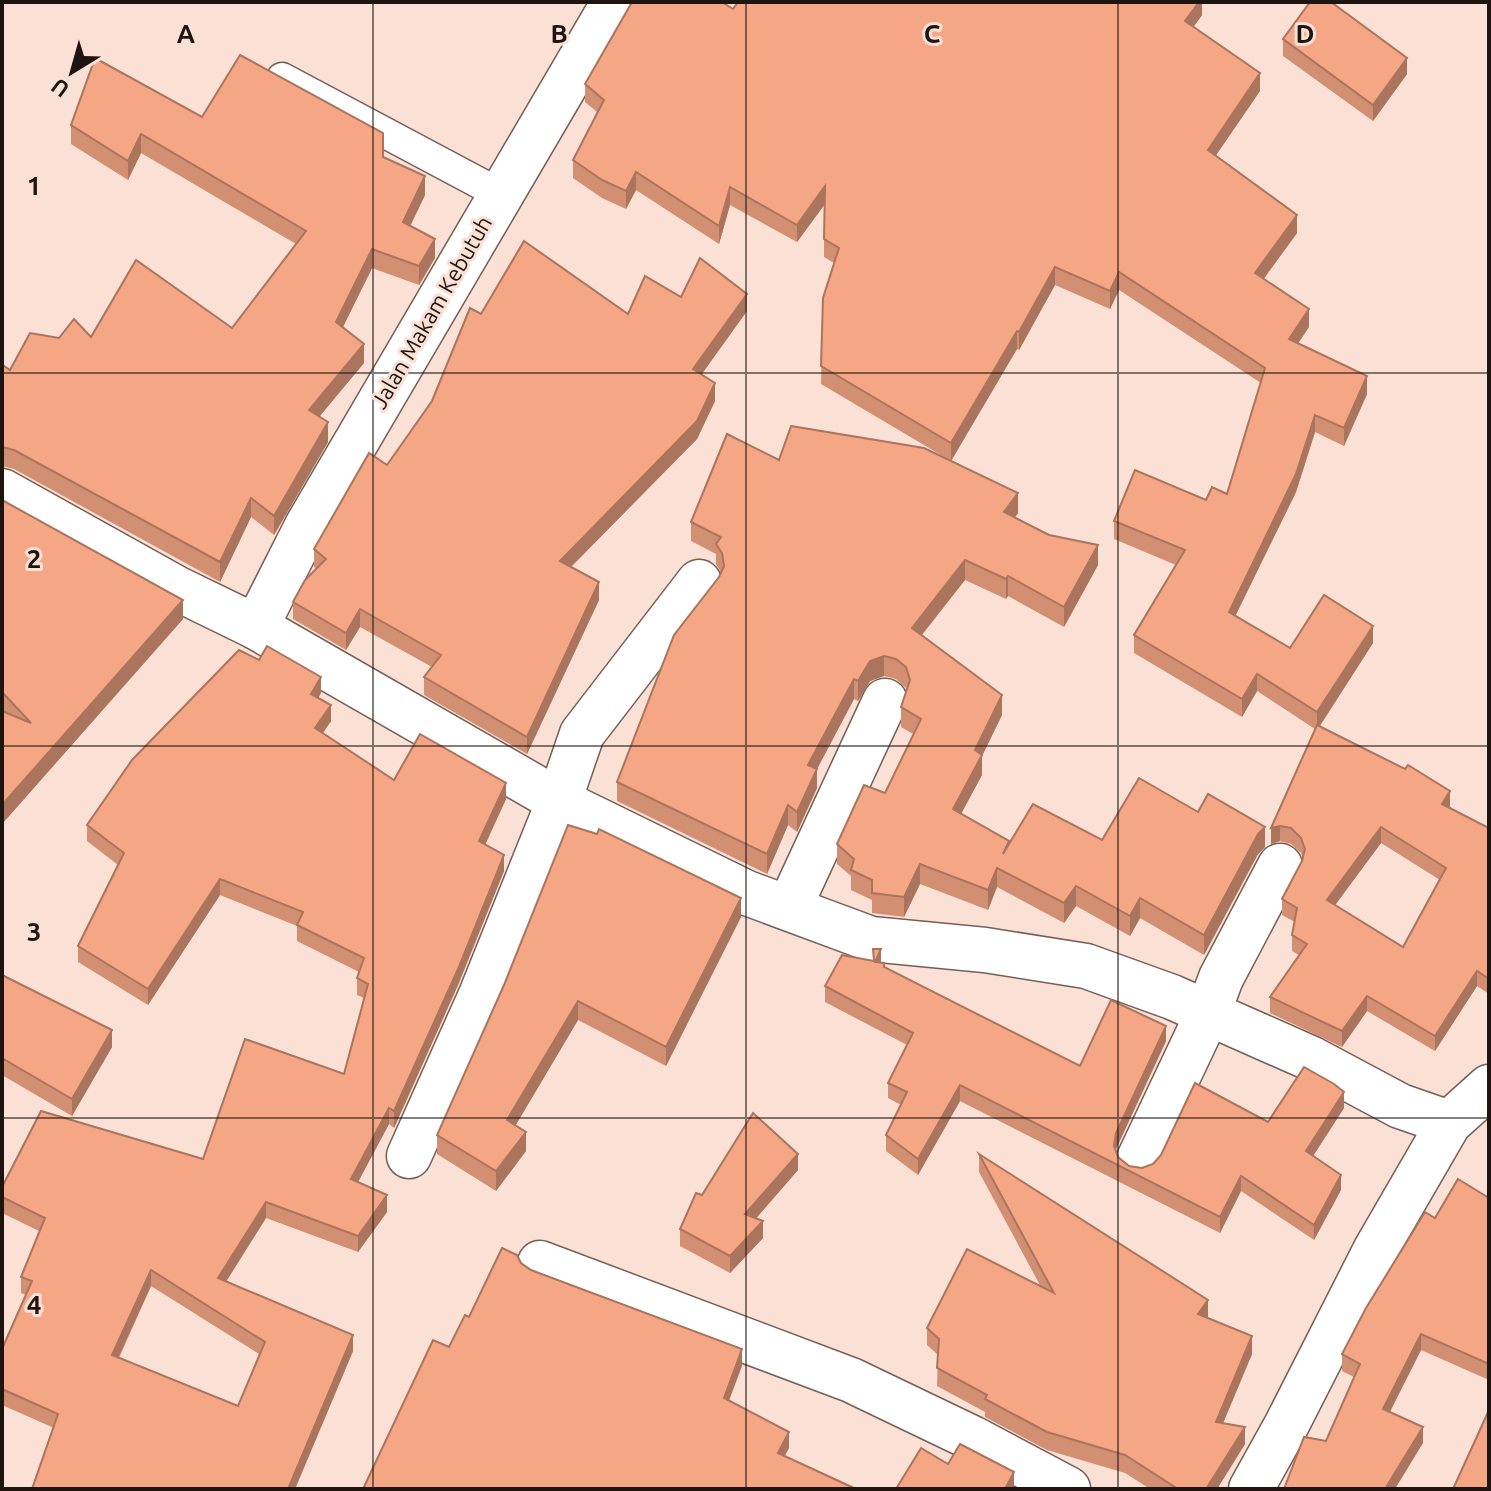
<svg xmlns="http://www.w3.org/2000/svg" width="1491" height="1491" font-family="Ubuntu,sans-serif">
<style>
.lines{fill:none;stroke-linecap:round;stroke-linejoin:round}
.lane-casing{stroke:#755e55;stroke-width:33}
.street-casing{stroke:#755e55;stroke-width:47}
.secondary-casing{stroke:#755e55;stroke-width:47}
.lane{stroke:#fff;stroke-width:30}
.street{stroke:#fff;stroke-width:44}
.secondary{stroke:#fff;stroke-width:44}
.wall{fill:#d28f72;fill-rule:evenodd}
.shaded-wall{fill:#ab745d}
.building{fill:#f4a685;stroke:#ab745d;stroke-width:2;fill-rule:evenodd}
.grid{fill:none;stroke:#1e1511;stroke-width:2;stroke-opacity:0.55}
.labels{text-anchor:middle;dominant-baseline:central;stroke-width:6;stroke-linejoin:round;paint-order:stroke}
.street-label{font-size:22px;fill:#1e1511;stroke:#fbe0d6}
.grid-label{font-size:26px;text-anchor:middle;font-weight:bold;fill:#1e1511;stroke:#fbe0d6;stroke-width:6;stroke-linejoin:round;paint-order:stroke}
</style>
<rect width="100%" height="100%" fill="#fbe0d6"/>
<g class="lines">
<defs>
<path id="lane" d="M282,78l218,116"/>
<g id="street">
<path d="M2,491l174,97 80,39"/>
<path d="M789,908l96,-207"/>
<path d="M409,1156l72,-161 78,-194 23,-67 117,-152"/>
<path d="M1139,1159l69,-146 13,-35 59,-112"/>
<path d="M540,1263l311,117 121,58 96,51"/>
</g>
<g id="secondary">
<path d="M614,2l-307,524 -51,101 303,174 188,92 124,46 114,11 101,16 86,31 138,61 90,48 49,17"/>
<path d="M1251,1489l35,-63 90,-177 73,-126 40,-36"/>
</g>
</defs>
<use href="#lane" class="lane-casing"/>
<use href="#street" class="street-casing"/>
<use href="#secondary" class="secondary-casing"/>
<use href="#lane" class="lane"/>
<use href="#street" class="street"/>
<use href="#secondary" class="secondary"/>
</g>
<g class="wall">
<path d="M1202,2v13l-9,12 67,64 -44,64 81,78 -34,46 46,48 -11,16 69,51 -23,52 -29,-14 -19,60 -61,124 55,32 83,-5 -53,83 130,81 -1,1 40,20v166l-12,-8 -42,65 -68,-40 -25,36 -72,-34v-16l29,-42 -7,-4v-16l3,-13 -13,-7v-16l21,-41 -2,-5 -10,-9 -11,-3 -9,3 44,-115 -58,-38 -15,26 -108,-64v-18l42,-70 -62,-26v-18l113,-27 34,-111 -142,-93 -9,19 -55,-24 -36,65 -2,-1 -66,112 -130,-77 2,-86 11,-35 -10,-6v-52l-27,37 -67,-37 -11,39 -83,-54 -10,19 -24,-11 -29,-20v-18l24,-48 -12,-10v-18l148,-75zM1381,843l59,37 -37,67 -68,-42z"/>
<path d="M1283,39l124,35 -34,47 -90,-65z"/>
<path d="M202,117l181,40 42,38 -15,31 25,32 -16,27 -47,-17 -29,59 21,36 -45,54 9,25 -54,93 -23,-18 -31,65 -206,-113 -12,-3v-97l8,1 49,-32 173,-10 64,-84 -155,-91 -13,27 -57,-36v-19z"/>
<path d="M681,297l66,14 -45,63 13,27 -18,38 -126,128 28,33 -72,154 -103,-59v-18l8,-10 -72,-40 -14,23 -53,-31v-17l24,-33 -3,-2v-18l73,-84 45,-64 49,-87h147z"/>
<path d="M779,460l239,53 -3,4 83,48 -34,62 -56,-31 -2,3 -41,-19 -43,55 80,80 -20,41v19l-21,38 48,32 93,-5 96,-28 67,35 -7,7 -54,101 -64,-37 -10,18 -54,-30 -12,17 -67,-36 -9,23 -68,-26 -16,33 -32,-4v-13l-21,-10v-14l-14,-12v-20l48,-51 28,-59 -12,-7v-20l6,-18 -11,-10 -12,-3 -14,5 -12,20 -4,-2 -37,70v19l-20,44 -9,-7 -21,49 -150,-73v-19l104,-210 -5,-8v-10l-25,-13v-19z"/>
<path d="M2,500l181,119 -181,205z"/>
<path d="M321,693l-3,5 13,23 -8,12 71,47 112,19 -21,46 19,26 -46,114 -64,143 -5,-4 -31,58 29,30 -29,40 -92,-34 -40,64 127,69 -58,138h-263l22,-61 -52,-23v-56l24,-54 -5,-2v-16l18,-46 -37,-18v-26l201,-28 141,-85 20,-76 -7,-3v-17l2,-6 -62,-31v-15l-77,-31 -72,110 -70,-43v-16l40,-81 -31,-24v-16zM151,1286l108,68 -21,52 -119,-48z"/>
<path d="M741,917l-75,149 -88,-46 -63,106 11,25 -30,40 -59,-37v-19l67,-150z"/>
<path d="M874,961l7,2 3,4 196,99 86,-25 -50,108 2,8 11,9 13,2 126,-46 76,-14 -31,48 28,34 -27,50 -73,-49 -21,42 -260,-132 -42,74 -32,-24v-16l15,-30 -13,-7v-15l19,-38 -82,-43v-16z"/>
<path d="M2,975l110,72 -40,69 -70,-41z"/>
<path d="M979,1154l228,164 45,36 -29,69 22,21 -28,45h-67l-25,-16 -78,-23 -62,-33v-5l-48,-26 1,-31 -11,-10v-17l114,-41 -62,-115z"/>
<path d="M798,1170l-42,48 7,20 -33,35 -50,-27v-17l22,-34z"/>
<path d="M1489,1198v182l-68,-30 -31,62 33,31 -97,-2 28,-64 -12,-6v-17l93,-136z"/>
</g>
<g class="shaded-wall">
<path d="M1199,2h3v13l-17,24v-18z"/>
<path d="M1407,58v16l-34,47v-16z"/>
<path d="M1260,73v18l-52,76v-17z"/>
<path d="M141,134v19l-13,27v-19z"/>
<path d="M636,172v18l-10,19v-18z"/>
<path d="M425,176v19l-22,46v-19z"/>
<path d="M825,186v18l-28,38v-17z"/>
<path d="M730,187v18l-11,39v-18z"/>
<path d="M1297,215v18l-42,58v-18z"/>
<path d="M435,239v19l-16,27v-19z"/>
<path d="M372,249v19l-36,73v-19z"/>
<path d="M1055,267v18l-36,65v-18z"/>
<path d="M1119,272v18l-9,19v-18z"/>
<path d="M747,294v17l-54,75v-17z"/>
<path d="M1309,309v18l-20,30v-18z"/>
<path d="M1017,331v18l-66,112v-18z"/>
<path d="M364,344v19l-55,66v-19z"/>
<path d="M1367,376v18l-23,52v-18z"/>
<path d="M715,383v18l-18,38 -137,139v-17z"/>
<path d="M1315,415v17l-19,60 -67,137v-17z"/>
<path d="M328,422v20l-54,93v-19z"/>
<path d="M1018,493v20l-14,19v-20z"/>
<path d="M251,498v19l-31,65v-20z"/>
<path d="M1098,545v20l-34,62v-20z"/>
<path d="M965,560v20l-53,67v-19z"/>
<path d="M1008,576v20l-2,3v-20z"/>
<path d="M599,582v18l-72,154v-17z"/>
<path d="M183,600v19l-181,205v-19z"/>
<path d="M360,609v18l-14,23v-17z"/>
<path d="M1373,626v17l-56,87v-18z"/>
<path d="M884,656v20l-14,5 -12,20v-20l12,-20z"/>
<path d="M1257,674v17l-15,26v-18z"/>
<path d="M321,677v16l-10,17v-16z"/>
<path d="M854,679v20l-37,70v19l-20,44v-20l11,-47z"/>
<path d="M1002,695v20l-20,41v19l-29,54v-20l22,-59z"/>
<path d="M331,705v16l-16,23v-16z"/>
<path d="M506,783v16l-27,59v-17z"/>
<path d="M1450,791v16l-8,13v-16z"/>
<path d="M788,805v20l-21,49v-20z"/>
<path d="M1280,826v15l-9,3v-16z"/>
<path d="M1265,827v20l-7,7 -54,101v-20l54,-101z"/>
<path d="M1381,827v16l-54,73v-16z"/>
<path d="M504,855v16l-46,114 -64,143v-17z"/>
<path d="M920,864v20l-16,33v-20z"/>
<path d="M997,868v19l-9,23v-20z"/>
<path d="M220,879v16l-72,110v-16z"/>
<path d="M1076,886v20l-12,17v-20z"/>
<path d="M741,898v19l-75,149v-19z"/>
<path d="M1140,898v20l-10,18v-20z"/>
<path d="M881,949v16l-6,-3z"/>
<path d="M1477,971v15l-42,65v-15z"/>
<path d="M1367,996v15l-25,36v-16z"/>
<path d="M578,1001v19l-71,120v-20z"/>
<path d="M1166,1026v15l-50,108 -2,13v-16l2,-13z"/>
<path d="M112,1030v17l-40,69v-17z"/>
<path d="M960,1085v16l-42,74v-16z"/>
<path d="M1344,1092v16l-38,59v-16z"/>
<path d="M389,1108v16l-38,71v-16z"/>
<path d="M526,1132v19l-30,40v-20z"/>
<path d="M798,1154v16l-53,61v-17z"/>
<path d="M1341,1175v15l-27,50v-15z"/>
<path d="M1241,1176v15l-21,42v-16z"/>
<path d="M387,1195v17l-29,40v-16z"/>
<path d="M266,1202v16l-48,76v-16z"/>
<path d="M763,1221v17l-33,35v-17z"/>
<path d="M151,1270v16l-39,85v-16z"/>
<path d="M1208,1300v18l-10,-4z"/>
<path d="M1421,1334v16l-38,75v-16z"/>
<path d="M353,1335v16l-58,138h-7z"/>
<path d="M1252,1336v18l-36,86v-18z"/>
<path d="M742,1349v17l-18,48v-16z"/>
<path d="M1245,1427v17l-28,45h-11z"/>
<path d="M1423,1427v16l-28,46h-10z"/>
<path d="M789,1432v16l-11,21v-16z"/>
<path d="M1014,1472v17h-9z"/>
</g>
<g class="building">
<path d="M632,2h90l11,7 5,-7h461l-14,19 75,52 -52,77 89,65 -42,58 54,36 -20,30 78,37 -23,52 -29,-13 -19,59 -67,138 61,36 34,-53 49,31 -56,86 -60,-38 -15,25 -108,-64 51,-85 -71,-29 21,-51 71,30 6,-13 15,7 38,-126 -146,-96 -9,19 -55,-24 -36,65 -2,-1 -66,112 -130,-77 2,-68 16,-50 -15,-9 1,-53 -28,39 -67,-38 -11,39 -83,-54 -10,19 -24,-11 -29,-20 31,-60 -19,-16z"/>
<path d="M1310,2h21l76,56 -34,47 -90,-66z"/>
<path d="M240,55l143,78v24l42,19 -22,46 32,17 -16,27 -47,-17 -36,73 28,22 -55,66 19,12 -54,94 -23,-18 -31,64 -206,-112 -12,-3v-78l2,-3 6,4 20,-37 29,5 15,-19 17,18 45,-77 96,68 74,-97 -165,-97 -13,27 -57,-36 24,-67 107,59z"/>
<path d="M524,241l104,73 17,-38 36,21 19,-39 47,36 -54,75 22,14 -18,38 -137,140 39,21 -72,155 -103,-60 17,-22 -81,-46 -14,24 -53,-31 12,-22 21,-21 -12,-10 55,-96 18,12 45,-64 38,-93 11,6z"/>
<path d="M791,426l133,22 94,45 -14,19 45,23 49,10 -34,62 -56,-31 -2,3 -41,-19 -53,68 90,67 -27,55 7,5 -29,54 56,32 -6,13 30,-50 69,36 37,-62 59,34 10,-18 57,33 -7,7 -54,101 -64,-37 -10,18 -54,-30 -12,17 -67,-35 -9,22 -68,-26 -16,33 -32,-4v-13l-21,-10 3,-11 -17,-15 27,-59 21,8 36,-74 -20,-12 9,-27 -4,-13 -10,-8 -12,-3 -14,5 -12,20 -4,-2 -46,86 9,4 -20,43 -9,-7 -21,49 -150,-72 57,-147 45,-58 5,-11 -2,-13 -6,-9 5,-7 -30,-15 36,-88 52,26z"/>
<path d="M2,500l181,100 -181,205v-94l29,12 -29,-31z"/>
<path d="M267,646l54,31 -10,17 20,11 -16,23 79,52 26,-46 86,49 -27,58 25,14 -46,114 -64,142 -5,-3 -38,71 36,16 -29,41 -92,-34 -48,76 135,57 -65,154h-256l26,-75 -56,-25v-40l30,-68 -11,-4 24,-59 -43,-21v-10l39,-76 162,48 42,-120 99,35 24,-90 -11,-6 7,-20 -67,-33 6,-13 -83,-33 -72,110 -70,-43 46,-93 -37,-28 45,-65 107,-110 20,10zM151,1270l114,72 -27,64 -126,-51z"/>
<path d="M1317,725l88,44 3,-4 42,26 -8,13 47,24v151l-12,-8 -42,65 -68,-40 -25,35 -72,-34 37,-53 -15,-9 5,-27 -15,-9 20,-38 3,-12 -4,-11 -10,-10 -11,-2 -9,2zM1381,827l65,41 -43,79 -76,-47z"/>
<path d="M568,825l29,9 2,-5 142,69 -75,149 -88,-46 -71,119 19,12 -30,39 -59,-36 67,-150z"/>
<path d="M873,949h8l-6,13 9,1v4l196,99 31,-66 55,26 -50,107 -2,13 4,11 11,9 13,2 11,-4 8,-9 34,-72 73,39 36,-55 30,17 10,8 -38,59 35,24 -27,50 -73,-49 -21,41 -260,-132 -42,74 -32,-24 21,-43 -19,-9 25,-50 -88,-47 17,-31 32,6z"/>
<path d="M2,975l110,55 -40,69 -70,-41z"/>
<path d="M753,1113l45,41 -53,60 18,7 -33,35 -50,-27 16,-36 6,2z"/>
<path d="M979,1154l229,146 -10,14 54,22 -36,86 29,5 -39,62h-28l-53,-34 -78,-23 -62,-33 2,-4 -50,-27 2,-29 -12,-11 40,-79 87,44z"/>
<path d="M1458,1179l31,19v166l-68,-30 -38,75 40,18 -38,62h-101l20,-52 22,4 34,-77 -18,-10 24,-46 59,-96 10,6z"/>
<path d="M502,1248l15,7 4,8 10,7 211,79 -18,49 65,34 -11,21 78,36h-493l70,-149 16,7 16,-32 4,2z"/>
<path d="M1489,1410v79h-36z"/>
<path d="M960,1444l54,28 -9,17h-109l25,-41 27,16z"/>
</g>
<path class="grid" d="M373,2v1487M746,2v1487M1118,2v1487M2,373h1487M2,746h1487M2,1118h1487"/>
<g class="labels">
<g class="street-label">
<text transform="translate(431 312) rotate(-60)">Jalan Makam Kebutuh</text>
</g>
</g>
<g class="grid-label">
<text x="186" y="43">A</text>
<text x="559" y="43">B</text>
<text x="932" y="43">C</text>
<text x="1305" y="43">D</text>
<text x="34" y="195">1</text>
<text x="34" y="568">2</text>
<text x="34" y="941">3</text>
<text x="34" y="1314">4</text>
</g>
<rect width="1491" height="1491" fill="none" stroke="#1e1511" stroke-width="8"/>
<g transform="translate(72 72) rotate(217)" stroke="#fbe0d6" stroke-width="6" paint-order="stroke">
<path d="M0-6L14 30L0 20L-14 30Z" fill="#1e1511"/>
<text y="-12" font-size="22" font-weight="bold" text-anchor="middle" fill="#1e1511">U</text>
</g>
</svg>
